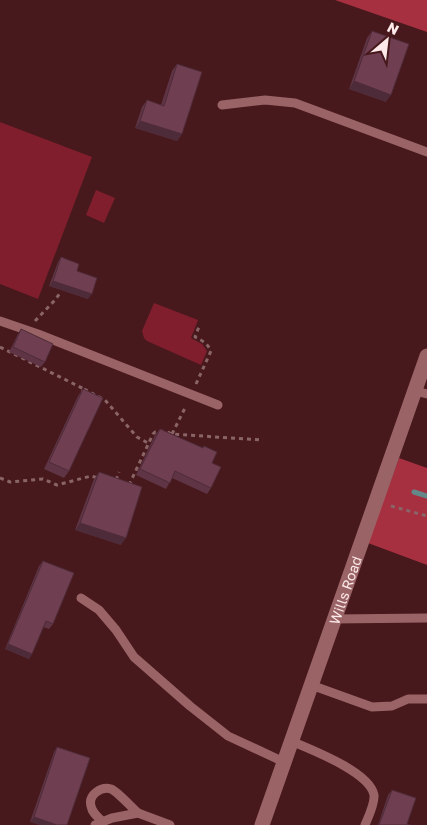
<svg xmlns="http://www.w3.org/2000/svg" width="427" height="825" font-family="'Golos Text',sans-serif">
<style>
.green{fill:#811e2d}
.forest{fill:#a63040}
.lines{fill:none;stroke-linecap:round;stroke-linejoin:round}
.stream{stroke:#648889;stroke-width:5}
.path{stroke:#8a6567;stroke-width:3;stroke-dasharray:4 4;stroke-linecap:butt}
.lane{stroke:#9a6365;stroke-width:9}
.secondary{stroke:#9a6365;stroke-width:15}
.wall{fill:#5f3545}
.shaded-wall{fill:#4e2b38}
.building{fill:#6f3e50;stroke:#4e2b38}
.labels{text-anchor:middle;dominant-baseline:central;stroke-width:4;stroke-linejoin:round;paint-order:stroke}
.street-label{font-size:14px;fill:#fde9e9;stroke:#47181c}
</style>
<rect width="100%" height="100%" fill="#47181c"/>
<g class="green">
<path d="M0,122l92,35 -54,142 -38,-15z"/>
<path d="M96,190l19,8 -11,25 -18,-8z"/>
<path d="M154,303l44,17 -7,18 11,6 5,7 -6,14 -54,-24 -3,-3 -2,-7z"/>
</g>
<g class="forest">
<path d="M335,0h92v32z"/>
<path d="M399,458l28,10v97l-59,-22z"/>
</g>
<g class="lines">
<path class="stream" d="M414,492l13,4"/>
<g class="path">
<path d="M35,321l20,-21 5,-7"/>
<path d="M0,347l84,42 -2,3"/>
<path d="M196,384l15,-33c-4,-8 -8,-10 -16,-14l5,-13"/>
<path d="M84,389l21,11 32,37 11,6"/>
<path d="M172,434l14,-28"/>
<path d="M0,478l10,4 33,-3 14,6 34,-9 7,2"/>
<path d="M116,480l3,-8"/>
<path d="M129,485l24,-51 2,-2 10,-1 7,3 89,6"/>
<path d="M391,506l36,10"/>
</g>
<g class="lane">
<path d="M222,105l43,-5 30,3 132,49"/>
<path d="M0,321l38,13 180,71"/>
<path d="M415,391l12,3"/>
<path d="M81,598l18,12 17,20 18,27 56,49 38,30 56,26"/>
<path d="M334,619l93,-1"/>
<path d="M311,685l61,22 20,-1 16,-7h19"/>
<path d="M291,741c21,9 79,31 83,54 1,8 -6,23 -9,30"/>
<path d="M103,822c-5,-5 -11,-9 -12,-16 -3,-11 10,-20 20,-17 7,3 20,18 27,24"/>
<path d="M95,825l17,-7 26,-5 32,12"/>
</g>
<path class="secondary" id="s1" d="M262,825l165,-469"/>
</g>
<g class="wall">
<path d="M372,31l14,71 -37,-13 18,-51z"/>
<path d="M177,64l5,70 -5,7 -42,-13 7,-21 5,-7 14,5 11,-34z"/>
<path d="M61,257l16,14 11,28 -39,-13 9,-24z"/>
<path d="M21,329l24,33 -4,5 -32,-15 9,-18z"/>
<path d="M83,389l-14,82 -5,7 -20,-9 34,-73z"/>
<path d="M160,429l43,19 1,-2 8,17 -1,25 -4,6 -35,-16 -6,11 -30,-14 19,-40z"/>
<path d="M99,472l22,73 -46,-15 19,-51z"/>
<path d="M43,561l10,63 -4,5 -6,-2 -11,27 -3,5 -24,-10 34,-83z"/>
<path d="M57,747l10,78 -37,-3 24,-70z"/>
<path d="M392,790l15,34 3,1h-32l10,-30z"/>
</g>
<g class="shaded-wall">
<path d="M354,81l37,14 -5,7 -37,-13z"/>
<path d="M140,121l42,13 -5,7 -42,-13z"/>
<path d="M53,281l39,13 -4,5 -39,-13z"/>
<path d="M80,523l46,15 -5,7 -46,-15z"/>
<path d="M8,644l24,10 -3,5 -24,-10z"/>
<path d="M34,817l23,8h-18l-9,-3z"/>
</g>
<g class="building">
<path d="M372,31l37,13 -18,51 -37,-14z"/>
<path d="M177,64l25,8 -20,62 -42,-13 7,-21 17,6z"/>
<path d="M61,257l18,7 -2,7 20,7 -5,16 -39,-13z"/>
<path d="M21,329l32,15 -8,18 -32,-15z"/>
<path d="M83,389l20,9 -34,73 -20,-9z"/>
<path d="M160,429l43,19 1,-2 13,6 -5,11 9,4 -10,21 -36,-17 -5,12 -30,-14z"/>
<path d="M99,472l43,15 -16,51 -46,-15z"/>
<path d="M43,561l31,12 -21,51 -7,-3 -14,33 -24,-10z"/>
<path d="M57,747l33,11 -23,67h-10l-23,-8z"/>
<path d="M392,790l24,8 -9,26 3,1h-31z"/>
</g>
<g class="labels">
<g class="street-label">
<text stroke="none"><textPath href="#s1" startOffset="249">Wills Road</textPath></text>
</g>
</g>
<g transform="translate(387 40) rotate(28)" stroke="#47181c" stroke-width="4" paint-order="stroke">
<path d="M0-4L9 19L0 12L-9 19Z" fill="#fde9e9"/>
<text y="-8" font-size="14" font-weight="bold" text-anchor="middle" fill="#fde9e9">N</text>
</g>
</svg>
